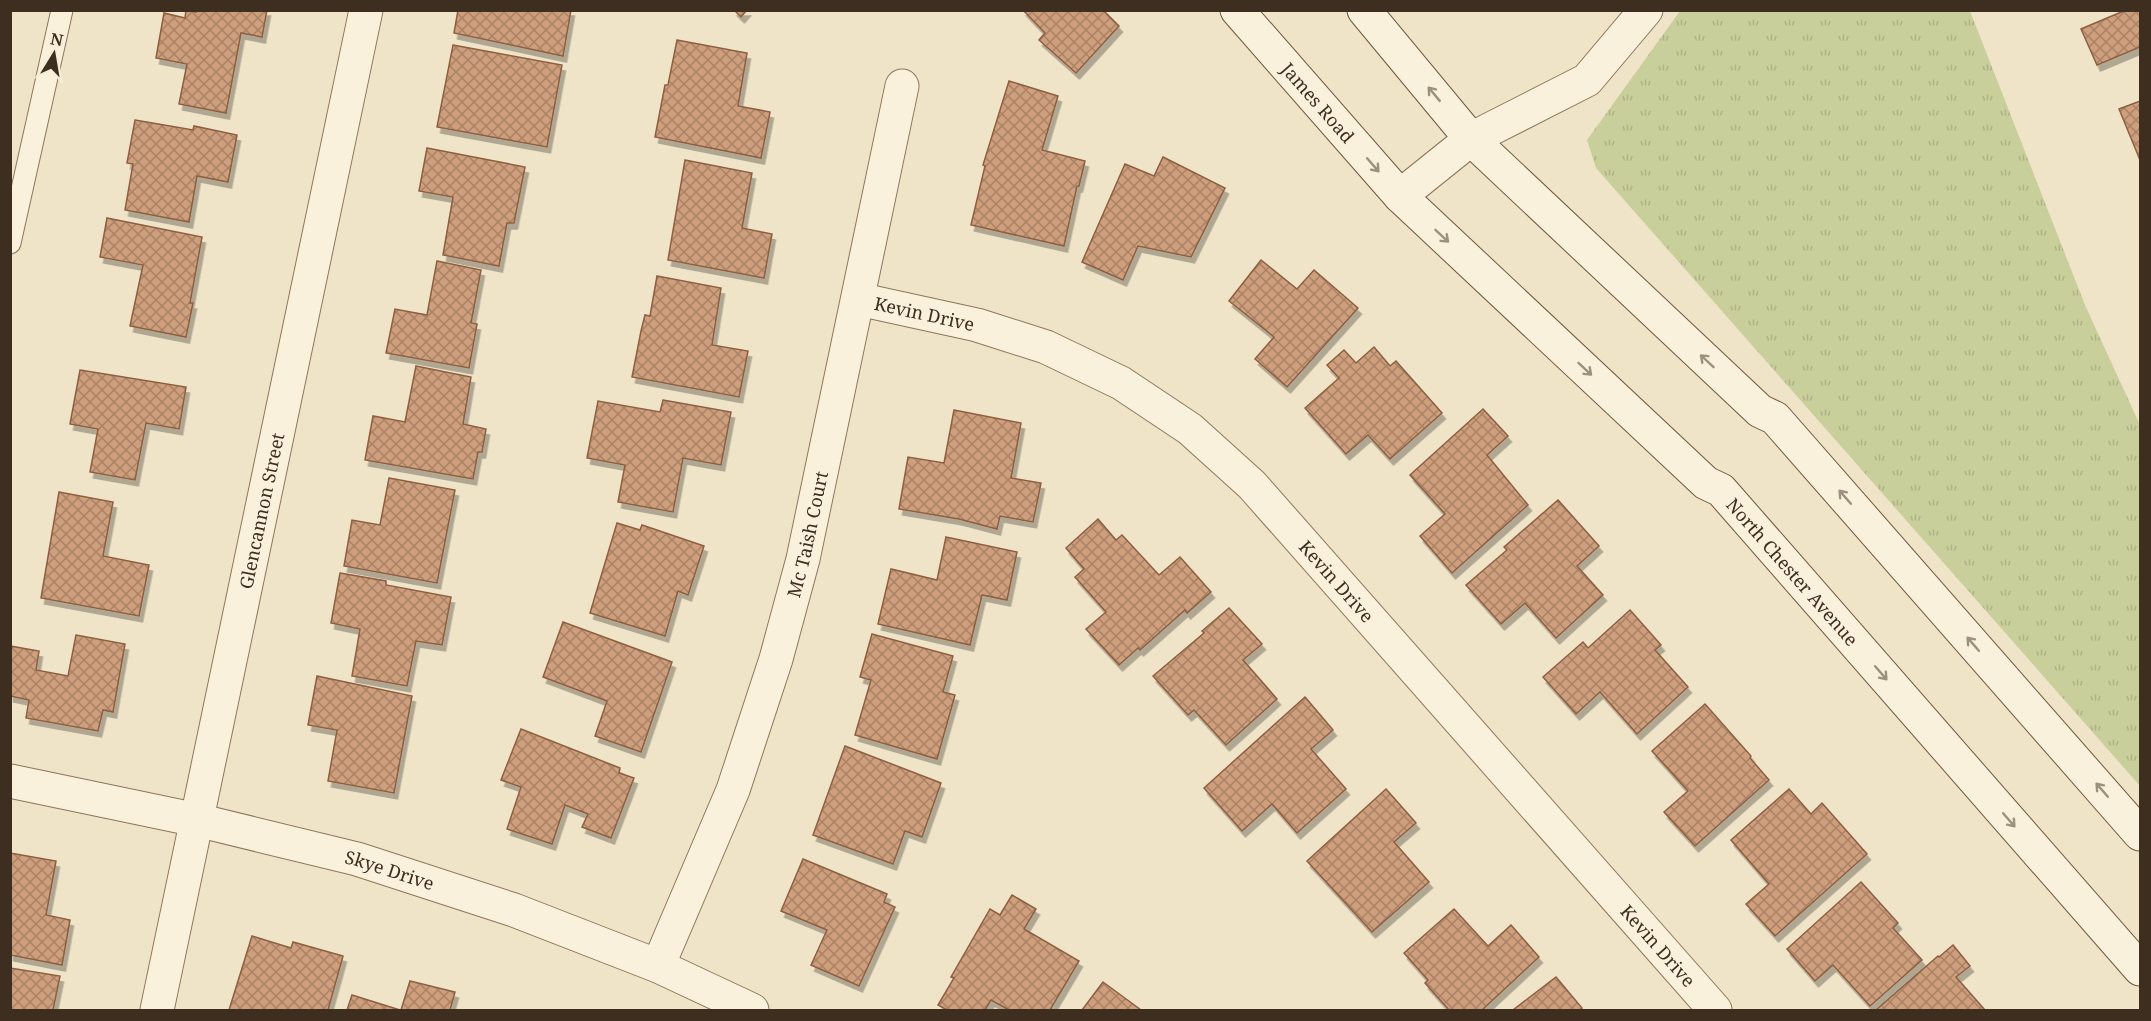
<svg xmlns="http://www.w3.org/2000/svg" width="2151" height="1021" font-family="'Noto Serif',serif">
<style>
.grass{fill:url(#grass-tufts)}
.building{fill:url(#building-cross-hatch);stroke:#8d5f41;stroke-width:1.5;filter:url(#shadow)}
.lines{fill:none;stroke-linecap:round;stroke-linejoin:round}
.service-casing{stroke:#8d765c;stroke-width:23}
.minor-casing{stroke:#8d765c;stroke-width:35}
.secondary-casing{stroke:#6f573f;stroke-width:35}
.service{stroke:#faf1dc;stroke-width:21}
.minor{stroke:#faf1dc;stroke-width:33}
.secondary{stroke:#faf1dc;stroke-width:33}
.oneway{stroke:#9c907e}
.labels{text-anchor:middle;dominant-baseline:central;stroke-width:4.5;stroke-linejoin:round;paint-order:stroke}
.street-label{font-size:18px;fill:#3d2e20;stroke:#f7eed8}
</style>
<defs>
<pattern id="grass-tufts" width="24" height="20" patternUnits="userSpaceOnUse" patternTransform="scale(1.5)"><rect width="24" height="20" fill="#c9cf9b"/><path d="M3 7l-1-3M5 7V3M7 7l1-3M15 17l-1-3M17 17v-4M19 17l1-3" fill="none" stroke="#aeb285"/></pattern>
<pattern id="building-cross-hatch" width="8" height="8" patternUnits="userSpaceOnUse" patternTransform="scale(1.5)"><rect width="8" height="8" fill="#cf9f7d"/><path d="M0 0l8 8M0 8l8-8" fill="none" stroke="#a98266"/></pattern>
<filter id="shadow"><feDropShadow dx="3.5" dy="6" stdDeviation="0" flood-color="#0004"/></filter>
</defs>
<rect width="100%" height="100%" fill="#f0e4c8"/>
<path class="grass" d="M1680,11h290l115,294 55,120v361l-544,-618 -9,-28z"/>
<g class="building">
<path d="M186,10l10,2v-2h71l-5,27 -21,-4 -15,80 -47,-9 8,-40 -31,-6 8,-45 21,5z"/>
<path d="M458,10h113l-8,46 -109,-23z"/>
<path d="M734,10h13l-6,7z"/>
<path d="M1023,10h80l16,16 -43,47 -37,-33 6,-7z"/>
<path d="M2126,10h14v37l-43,18 -16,-36z"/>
<path d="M677,40l70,13 -9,53 32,6 -9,46 -106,-21 10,-52h3z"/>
<path d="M453,45l109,20 -15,82 -110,-20z"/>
<path d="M1009,81l49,15 -16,54 43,11 -6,25h-2l-13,60 -93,-21 14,-59 -2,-1z"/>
<path d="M2140,101v59l-21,-51z"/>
<path d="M135,120l58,10 1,-4 43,9 -9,47 -31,-6 -8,46 -64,-12 8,-46 -6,-1z"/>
<path d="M427,148l98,19 -11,56h-7l-8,43 -56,-11 10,-58 -34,-6z"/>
<path d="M1163,157l62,31 -34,69 -53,-11 -15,34 -41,-18 43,-98 29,12z"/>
<path d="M685,160l67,13 -10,55 30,6 -8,44 -96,-18z"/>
<path d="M107,218l95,19 -12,66h3l-7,34 -56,-11 13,-61 -43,-8z"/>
<path d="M1261,260l36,29 17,-19 44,38 -71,79 -32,-28 19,-22 -45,-36z"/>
<path d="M437,261l44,9 -10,53 6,1 -8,44 -83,-15 9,-44 32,6z"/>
<path d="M657,276l64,12 -9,57 36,6 -9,46 -107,-20 9,-46 4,-16 5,1z"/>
<path d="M1374,347l16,19 6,-5 46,52 -52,46 -22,-24 -22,19 -41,-46 34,-30 -12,-13 17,-15 12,13z"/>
<path d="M416,366l55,11 -8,47 23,5 -4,23h-4l-5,27 -108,-19 8,-44 32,6z"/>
<path d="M80,370l106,17 -7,42 -33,-6 -11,57 -45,-8 8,-43 -28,-5z"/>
<path d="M663,400l68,12 -10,53 -38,-7 -10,54 -55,-10 7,-37 -38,-7 11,-57 62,11z"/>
<path d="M1483,409l25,27 -21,19 41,50 -76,68 -32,-37 25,-22 -35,-39z"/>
<path d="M954,410l67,13 -10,55 30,5 -8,39 -33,-6 -3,13 -38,-10 -60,-10 9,-52 36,6z"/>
<path d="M389,478l66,12 -18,93 -93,-17 8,-46 28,5z"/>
<path d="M59,492l54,10 -10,54 46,9 -10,51 -98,-18z"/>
<path d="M1558,500l41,46 -22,20 26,29 -47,43 -31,-35 -24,21 -35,-39 41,-35 -3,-3z"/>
<path d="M1098,519l18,21 6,-5 37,40 21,-18 31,35 -24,21 -2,-3 -45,40 -2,-2 -19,17 -33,-36 20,-17 -31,-35 9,-8 -18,-21z"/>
<path d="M617,523l23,7 2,-5 62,21 -16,49 -10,-4 -13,45 -75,-23z"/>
<path d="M946,537l71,15 -10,48 -25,-5 -12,50 -92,-21 13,-55 46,11z"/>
<path d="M340,573l46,8v4l65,12 -9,48 -26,-4 -9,45 -55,-10 8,-47 -29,-6z"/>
<path d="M1229,608l33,36 -19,16 34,39 -51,46 -32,-35 -6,5 -35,-39 51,-43 -2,-2z"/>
<path d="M1630,610l31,35 -6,5 33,37 -51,47 -37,-42 -24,22 -33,-37 40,-35 5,6z"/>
<path d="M563,622l109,40 -31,90 -46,-16 12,-35 -64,-24z"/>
<path d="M872,634l81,22 -10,36 12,3 -18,64 -82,-24 16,-55 -11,-3z"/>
<path d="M76,635l49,9 -12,68 -10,-2 -5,21 -72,-13 3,-18 -19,-4v-50l29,5 -3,19 32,6z"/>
<path d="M317,676l95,20 -18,97 -66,-12 9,-51 -29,-5z"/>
<path d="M1305,697l28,33 -22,19 35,40 -49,44 -25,-29 -30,27 -38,-43z"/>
<path d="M1705,704l46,52 -1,2 19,22 -74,66 -31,-34 24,-21 -36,-40z"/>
<path d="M521,729l99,39 -1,5 15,5 -23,60 -29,-11 6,-13 -23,-9 -13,39 -45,-15 14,-42 -20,-7z"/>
<path d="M845,746l96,37 -19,54 -17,-6 -12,33 -80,-29z"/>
<path d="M1386,789l30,34 -22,19 35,40 -57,50 -65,-71z"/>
<path d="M1789,789l22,25 11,-11 45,51 -92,82 -29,-32 23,-20 -38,-44z"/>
<path d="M10,853l46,8 -10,54 24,5 -8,45 -52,-10z"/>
<path d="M803,859l84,35 -3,8 11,5 -36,79 -48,-21 16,-35 -46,-19z"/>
<path d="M1861,882l37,41 -5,5 29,32 -52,46 -37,-41 -18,16 -28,-32z"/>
<path d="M1012,895l24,14 -12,20 55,32 -29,49h-41l-18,-10 -6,10h-38l-9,-5 16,-27 -3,-1 39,-68 10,6z"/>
<path d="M1454,909l34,37 23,-21 28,32 -57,53h-33l-24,-27 3,-3 -24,-27z"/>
<path d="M252,936l39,12 2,-6 50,14 -15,54h-99z"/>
<path d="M1953,945l17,21 -14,11 29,33h-109l62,-54 1,1z"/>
<path d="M10,968l50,8 -7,34h-43z"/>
<path d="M1556,977l26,31 -3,2h-66z"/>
<path d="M410,981l45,11 -5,18h-49z"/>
<path d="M1103,982l38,28h-59z"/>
<path d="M352,995l48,15h-53z"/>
</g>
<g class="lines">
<defs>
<path id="service" d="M10,243l52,-233"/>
<g id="minor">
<path d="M1400,196l71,-57 116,-59 59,-70"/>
<path id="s1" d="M858,299l119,26 69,22 75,36 69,46 62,56 463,525"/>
<path id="s2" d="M10,781l187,39 160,39 157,51 144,56 94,44"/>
<path id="s3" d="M658,966l75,-176 43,-131 27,-100 99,-473"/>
<path id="s4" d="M157,1010l209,-1000"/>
</g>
<g id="secondary">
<path id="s5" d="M1237,10l163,186 306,287 15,7 419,479"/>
<path d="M1364,10l107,129 289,272 15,7 365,416"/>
</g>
</defs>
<use href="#service" class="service-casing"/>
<use href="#minor" class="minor-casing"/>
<use href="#secondary" class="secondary-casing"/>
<use href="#service" class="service"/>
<use href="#minor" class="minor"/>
<use href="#secondary" class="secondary"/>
</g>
<defs><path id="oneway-shaft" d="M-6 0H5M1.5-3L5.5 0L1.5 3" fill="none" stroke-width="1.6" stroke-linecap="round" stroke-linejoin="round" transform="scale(1.5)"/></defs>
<g class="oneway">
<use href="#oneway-shaft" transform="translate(1434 94) rotate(-130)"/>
<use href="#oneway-shaft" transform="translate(1373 165) rotate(49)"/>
<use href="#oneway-shaft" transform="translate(1442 236) rotate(43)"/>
<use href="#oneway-shaft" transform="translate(1707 361) rotate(-137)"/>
<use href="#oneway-shaft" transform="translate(1585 369) rotate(43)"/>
<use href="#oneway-shaft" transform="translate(1845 497) rotate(-131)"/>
<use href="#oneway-shaft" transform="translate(1973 644) rotate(-131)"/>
<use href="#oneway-shaft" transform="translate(1881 673) rotate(49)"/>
<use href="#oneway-shaft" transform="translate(2102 790) rotate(-131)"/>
<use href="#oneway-shaft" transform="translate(2009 820) rotate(49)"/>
</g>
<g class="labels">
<g class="street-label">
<text stroke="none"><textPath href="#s5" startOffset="123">James Road</textPath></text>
<text stroke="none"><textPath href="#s1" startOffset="68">Kevin Drive</textPath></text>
<text stroke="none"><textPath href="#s4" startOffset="510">Glencannon Street</textPath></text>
<text stroke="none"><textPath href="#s3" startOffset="458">Mc Taish Court</textPath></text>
<text stroke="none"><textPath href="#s5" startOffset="792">North Chester Avenue</textPath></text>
<text stroke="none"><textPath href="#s1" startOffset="572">Kevin Drive</textPath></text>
<text stroke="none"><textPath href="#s2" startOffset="390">Skye Drive</textPath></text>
<text stroke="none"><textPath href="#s1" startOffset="1058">Kevin Drive</textPath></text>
</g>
</g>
<rect width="2151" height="1021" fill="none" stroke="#3d2e20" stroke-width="24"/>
<g transform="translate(54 54) rotate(11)" stroke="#f7eed8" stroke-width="4.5" paint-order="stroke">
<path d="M0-4.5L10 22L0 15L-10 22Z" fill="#3d2e20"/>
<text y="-9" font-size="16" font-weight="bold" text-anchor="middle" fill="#3d2e20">N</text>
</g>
</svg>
